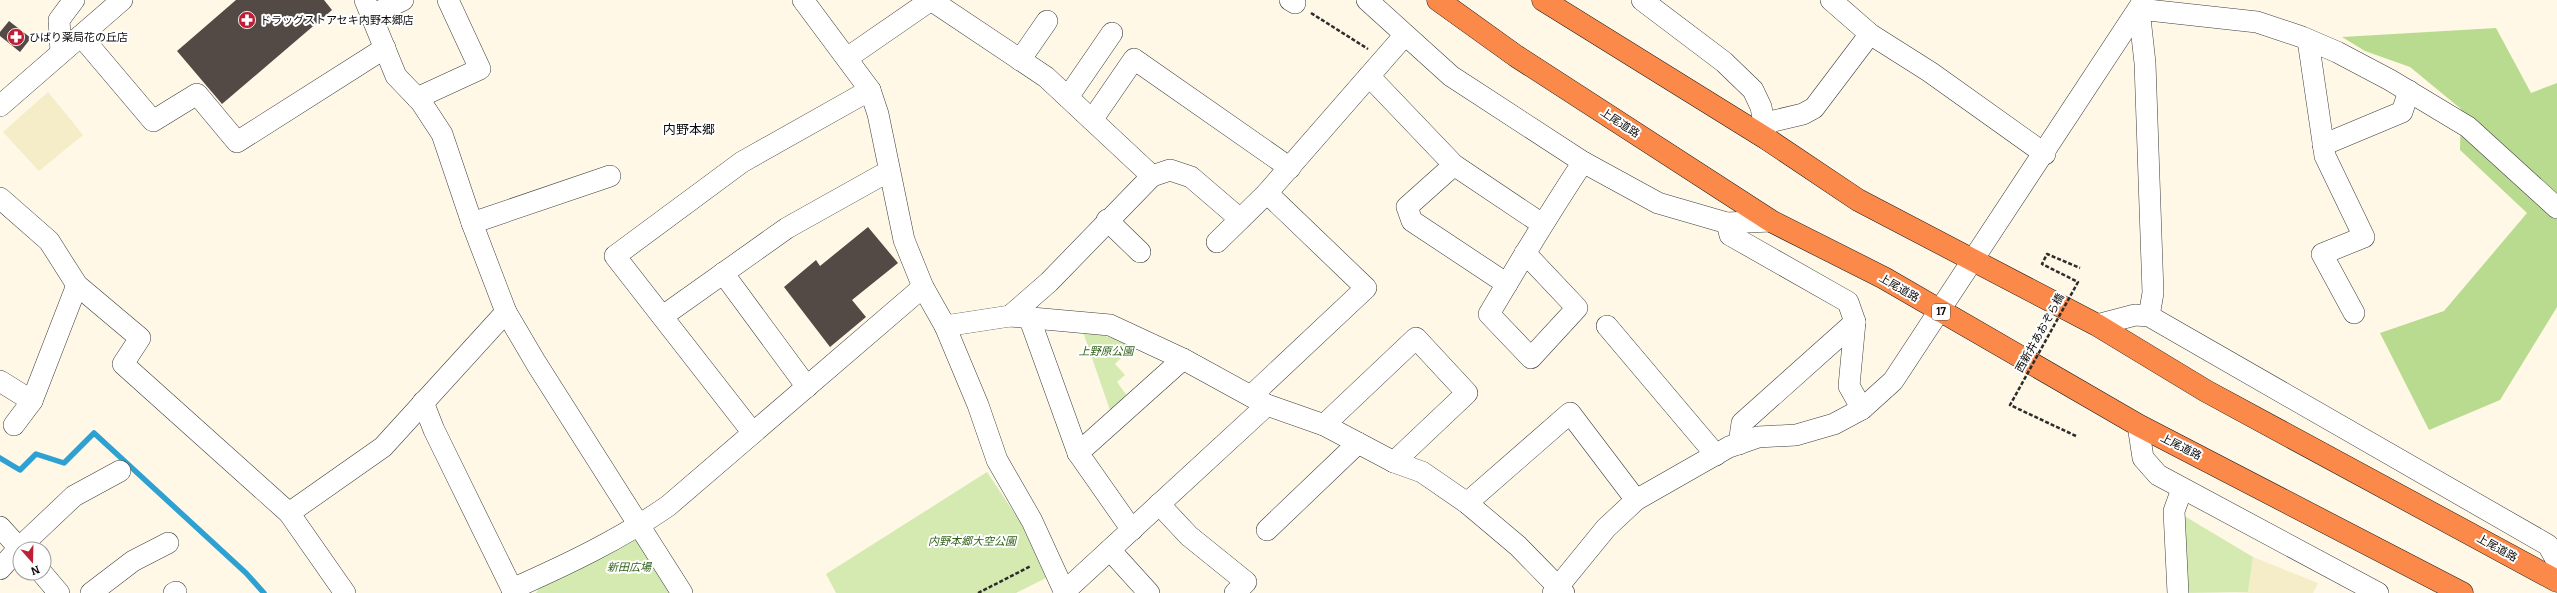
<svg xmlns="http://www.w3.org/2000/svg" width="2557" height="593" font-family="Bitter,'Noto Sans JP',serif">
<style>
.farmland{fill:#f5edc7}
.green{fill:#d4eab0}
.forest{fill:#b9db8f}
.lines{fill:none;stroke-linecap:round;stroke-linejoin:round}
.stream{stroke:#2ea1d3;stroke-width:5.5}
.building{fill:#534a46}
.minor-casing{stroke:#3d3d3d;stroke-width:22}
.highway-casing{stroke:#1b1b1b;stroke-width:23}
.path{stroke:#2c2c2c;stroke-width:2.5;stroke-dasharray:4 2;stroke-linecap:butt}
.minor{stroke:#fff;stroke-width:21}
.highway{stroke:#fb8949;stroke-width:22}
.path-bridge{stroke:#2c2c2c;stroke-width:2.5;stroke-dasharray:4 2;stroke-linecap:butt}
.labels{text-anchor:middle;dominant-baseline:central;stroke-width:4;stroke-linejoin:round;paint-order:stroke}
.shield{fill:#fff;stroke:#545454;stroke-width:1}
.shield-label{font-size:10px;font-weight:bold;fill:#0a0a0a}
.poi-label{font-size:11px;fill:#0a0a0a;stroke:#fff;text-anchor:start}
.street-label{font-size:11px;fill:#0a0a0a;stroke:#fff}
.park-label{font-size:11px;font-style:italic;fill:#306319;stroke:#fff}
.quarter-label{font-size:13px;fill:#0a0a0a;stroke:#fff}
</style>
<rect width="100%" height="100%" fill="#fff8e7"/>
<g class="farmland">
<path d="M48,92l35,43 -44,36 -36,-39z"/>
<path d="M2253,557l65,26 -5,10h-79l14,-1z"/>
</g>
<g class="green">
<path d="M1083,332l19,3 32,10 -19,19 10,11 -8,7 13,18 -18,16z"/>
<path d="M987,472l34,51 25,55 -30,15h-180l-10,-19z"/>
<path d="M2181,514l72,43 -5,35 -63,1z"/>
<path d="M637,534l36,59h-137l2,-4z"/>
</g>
<path class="forest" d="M2496,28l35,65 26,-10v224l-57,93 -71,30 -49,-97 64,-22 83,-98 -67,-63 1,-41 -51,-42 -45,-16 -23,-14z"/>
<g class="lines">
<path class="stream" d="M0,458l20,12 16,-16 28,9 30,-30 152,140 18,20"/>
</g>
<g class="building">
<path d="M236,0h88l8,10 -110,94 -45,-53z"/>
<path d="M9,21l22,17 -11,14 -20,-16v-4z"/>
<path d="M868,227l30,36 -46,37 14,17 -36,30 -46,-60 32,-27 4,6z"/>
</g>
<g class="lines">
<defs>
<g id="minor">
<path d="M365,0l31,76 25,26 21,32 30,89 34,89 30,51 146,230"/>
<path d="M803,0l67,90 8,24 26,126 19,47 22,39 33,79 19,55 35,61 33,72"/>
<path d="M1290,0l5,3"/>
<path d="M1367,0l84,76 132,86 75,41 69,20 44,-2"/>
<path d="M1642,0l82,62 29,28 8,17 6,32"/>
<path d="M1831,0l39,34 60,38 115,82"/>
<path d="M2139,9l118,13 45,15 35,15 53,28 78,47 89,81"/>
<path d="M2139,9l6,54 8,230 -4,23"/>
<path d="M372,15l31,-15"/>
<path d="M81,36l72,85 44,-27 40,48 148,-94"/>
<path d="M2308,40l17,116 39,81 -42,17 32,59"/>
<path d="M61,52l-2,-32 15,-20"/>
<path d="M847,58l84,-58 115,77 46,43 42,-61 156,109"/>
<path d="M1020,60l27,-39"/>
<path d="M1369,76l85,89 88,59"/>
<path d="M1068,97l44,-64"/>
<path d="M417,98l63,-29 -32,-69"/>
<path d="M0,106l122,-106"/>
<path d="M1765,123l38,-9 11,-6 56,-74"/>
<path d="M2323,145l79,-33 7,-21"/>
<path d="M1454,165l-47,42 5,14 95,63"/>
<path d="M1152,176l18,-6 21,7 49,42"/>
<path d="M0,198l49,43 28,44 63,53 -17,26 166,149 94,-66 123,-135"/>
<path d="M1107,220l33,32"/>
<path d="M472,223l138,-47"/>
<path d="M1727,223l3,12 118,67 7,20 -6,64 13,23"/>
<path d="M1217,242l50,-49"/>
<path d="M1525,253l52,55 -46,50 -42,-44c30,-51 61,-102 94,-152"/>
<path d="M723,273l84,114"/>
<path d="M663,316l124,-88 102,-57"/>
<path d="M1010,316l39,-34 103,-106 -60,-56"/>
<path d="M1029,317l49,136 54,77"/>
<path d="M2097,325l38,-10 14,1 399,229 9,16"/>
<path d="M945,326l65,-10 100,9 73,34 84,46 57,20 70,37 28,10 45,31 51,43 46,47"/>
<path d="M1607,326l109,129"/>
<path d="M0,381l32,20"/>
<path d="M1251,396l115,-108 -99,-95 137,-157"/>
<path d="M423,402l11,28 80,163"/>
<path d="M14,425l18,-24 45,-116"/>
<path d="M1324,425l92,-87 51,55 -73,69"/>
<path d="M2138,425l5,33 15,17 220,118"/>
<path d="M753,433l-138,-177 127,-94 128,-72"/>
<path d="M1739,444l3,-21 113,-101"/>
<path d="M1078,453l105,-94"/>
<path d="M1467,503l103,-90 66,87"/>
<path d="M1159,504l30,32 57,46 -11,11"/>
<path d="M289,513l56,80"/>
<path d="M0,527l20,22"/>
<path d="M1267,530l91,-87"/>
<path d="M1110,550l39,43"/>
<path d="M0,569l19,-21 55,-52 46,-25"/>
<path d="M42,573l17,20"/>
<path d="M512,589c54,-24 107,-49 156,-83l255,-219"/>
<path d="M1064,592l203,-187"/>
<path d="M91,593l42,-32 35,-18"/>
<path d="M174,593l2,-1"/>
<path d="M1553,593l53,-65 30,-28 93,-53 29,-10 38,-2 38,-11 28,-15 31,-28 251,-381"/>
<path d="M2178,593l-4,-82 8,-22"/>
</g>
<g id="highway">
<path d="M1438,0l78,56 255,165 113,57 254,147 324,168"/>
<path d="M1543,0l224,139 91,61 239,125 109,66 351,190"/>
</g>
</defs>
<use href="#minor" class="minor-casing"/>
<use href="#highway" class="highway-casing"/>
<g class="path">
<path d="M1311,13l57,36"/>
<path d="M978,593l53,-27"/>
</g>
<use href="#minor" class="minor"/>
<use href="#highway" class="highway"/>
<path class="path-bridge" d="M2076,436l-66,-31 68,-123 -36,-18 5,-10 33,14"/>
</g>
<defs>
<symbol id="pharmacy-disc" viewBox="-11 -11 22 22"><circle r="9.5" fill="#bf1e35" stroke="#fff"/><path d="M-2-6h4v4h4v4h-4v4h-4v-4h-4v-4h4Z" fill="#fff"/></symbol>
</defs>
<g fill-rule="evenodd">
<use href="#pharmacy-disc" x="237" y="10" width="20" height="20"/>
<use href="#pharmacy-disc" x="6" y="27" width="20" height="20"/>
</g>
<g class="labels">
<rect class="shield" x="1932" y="304" width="18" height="16" rx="3"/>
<g class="shield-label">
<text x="1941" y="312">17</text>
</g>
<g class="poi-label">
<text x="260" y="20">ドラッグストアセキ内野本郷店</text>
<text x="29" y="37">ひばり薬局花の丘店</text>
</g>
<g class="street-label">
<text transform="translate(1620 123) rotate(33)">上尾道路</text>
<text transform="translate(1899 288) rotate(30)">上尾道路</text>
<text transform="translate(2040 333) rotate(-61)">西新井あおぞら橋</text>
<text transform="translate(2181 447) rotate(27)">上尾道路</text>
<text transform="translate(2497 548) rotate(29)">上尾道路</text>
</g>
<g class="park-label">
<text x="1106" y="351">上野原公園</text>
<text x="972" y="541">内野本郷大空公園</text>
<text x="629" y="567">新田広場</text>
</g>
<g class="quarter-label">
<text x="689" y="129">内野本郷</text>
</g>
</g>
<g transform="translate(32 561) rotate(160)"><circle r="19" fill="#ffffff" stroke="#9d9d9d"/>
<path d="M0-3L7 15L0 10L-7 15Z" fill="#bf1e35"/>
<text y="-6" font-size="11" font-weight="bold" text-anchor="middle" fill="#0a0a0a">N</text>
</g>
</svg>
